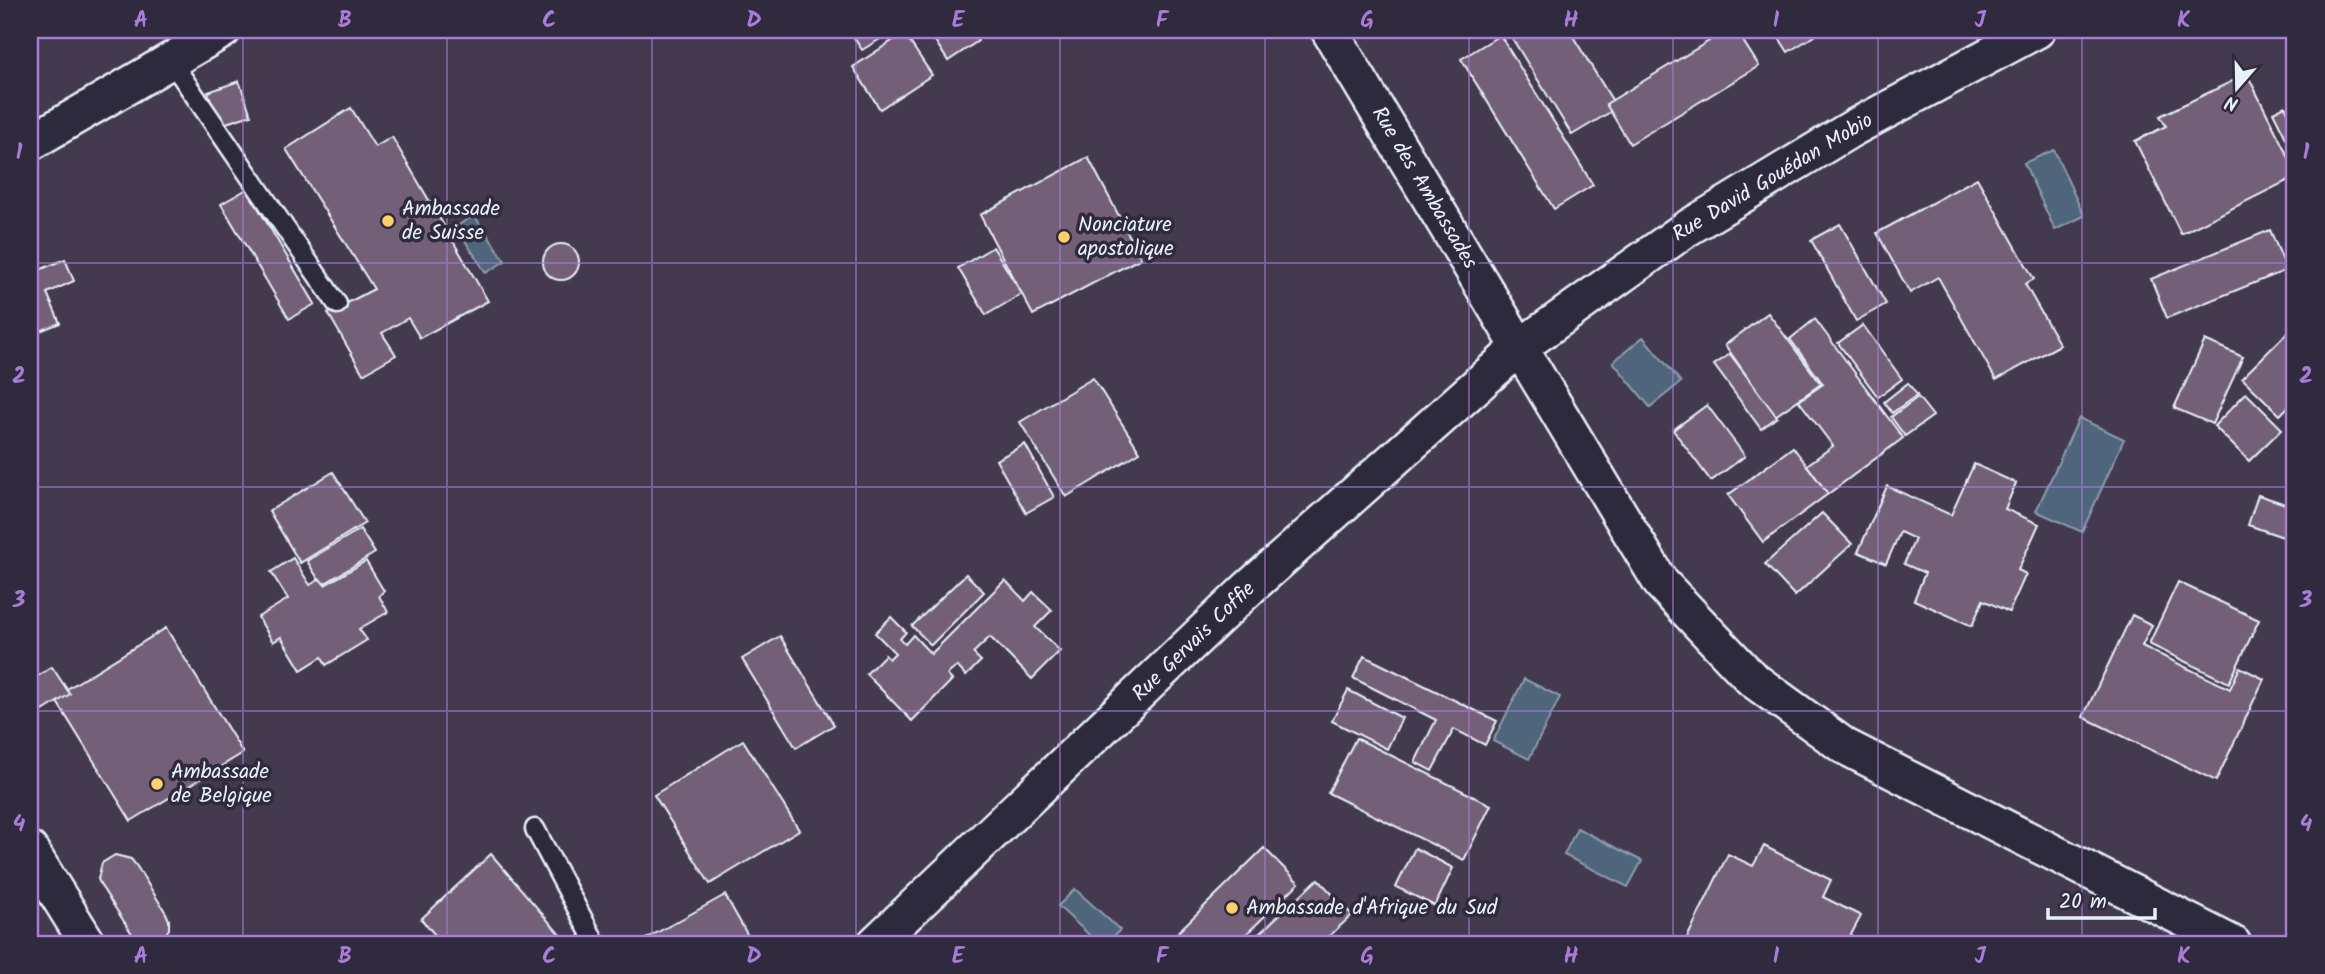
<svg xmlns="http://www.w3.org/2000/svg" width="2325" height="974" font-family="Kalam,sans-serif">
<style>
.water{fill:#50657b;stroke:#8d9dad;stroke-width:2}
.building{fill:#736078;stroke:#e8f1f8;stroke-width:2}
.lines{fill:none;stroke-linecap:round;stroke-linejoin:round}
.lane-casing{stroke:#e8f1f8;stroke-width:23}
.street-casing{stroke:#e8f1f8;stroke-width:40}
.lane{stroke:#2f2a3d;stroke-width:18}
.street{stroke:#2f2a3d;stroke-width:35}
.grid{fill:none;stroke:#a77bd6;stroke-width:2;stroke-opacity:0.55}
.poi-dot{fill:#ffd166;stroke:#2f2a3d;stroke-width:2.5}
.labels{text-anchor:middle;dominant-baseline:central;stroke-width:7;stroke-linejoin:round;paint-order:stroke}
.street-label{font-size:21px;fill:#e8f1f8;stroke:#2f2a3d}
.poi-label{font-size:21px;fill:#e8f1f8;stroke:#2f2a3d;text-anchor:start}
.neatline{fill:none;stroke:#a77bd6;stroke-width:2.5}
.grid-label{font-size:23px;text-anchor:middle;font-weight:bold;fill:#a77bd6}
</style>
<rect width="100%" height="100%" fill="#433a4f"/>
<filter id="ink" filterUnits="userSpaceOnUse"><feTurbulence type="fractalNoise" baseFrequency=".0143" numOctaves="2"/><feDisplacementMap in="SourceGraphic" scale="14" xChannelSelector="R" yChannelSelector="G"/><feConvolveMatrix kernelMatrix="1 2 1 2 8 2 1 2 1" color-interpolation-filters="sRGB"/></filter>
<g filter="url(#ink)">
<g class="water">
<path d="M2054,150l30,66 -29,14 -31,-67z"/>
<path d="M474,215l31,46 -19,12 -30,-46z"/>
<path d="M1643,337l38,45 -31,25 -37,-45z"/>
<path d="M2079,418l45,21 -42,93 -46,-21z"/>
<path d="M1524,679l36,18 -31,62 -36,-18z"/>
<path d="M1577,828l65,33 -14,26 -64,-32z"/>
<path d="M1075,889l45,41 -14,14h-7l-41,-38z"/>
</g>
<g class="building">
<path d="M849,30h46l-33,20z"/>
<path d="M936,30h35l7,11 -30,20 -18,-28z"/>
<path d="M1507,30h62l48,78 -45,27z"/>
<path d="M1727,30h9l23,36 -129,78 -24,-40z"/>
<path d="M1774,30h50l-36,22z"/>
<path d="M904,33l28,42 -52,34 -27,-42z"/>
<path d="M1500,35l93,150 -39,24 -93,-150z"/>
<path d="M2247,74l48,96v7l-114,57 -46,-93 31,-15 -6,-10z"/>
<path d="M239,81l12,34 -31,10 -12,-33z"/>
<path d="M2285,106l10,21v17l-5,2 -17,-34z"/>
<path d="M351,108l24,39 17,-10 96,164 -68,37 -12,-20 -26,15 14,22 -33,19 -35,-61 46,-24 -88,-140z"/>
<path d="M1088,157l53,101 -108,57 -53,-100z"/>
<path d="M1977,178l57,101 -9,5 35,61 -64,35 -58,-103 -28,16 -33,-60z"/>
<path d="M247,189l68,115 -26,15 -68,-115z"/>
<path d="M1840,224l46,80 -30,17 -45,-81z"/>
<path d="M2270,230l17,40 -120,48 -16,-39z"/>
<circle cx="561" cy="262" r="18"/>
<path d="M993,247l29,47 -36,21 -28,-47z"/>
<path d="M65,259l9,22 -27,12 13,30 -30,12v-61z"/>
<path d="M1768,313l53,71 -46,32 -50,-71z"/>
<path d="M1815,319l88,119 -75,56 -21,-29 26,-19 -34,-45 24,-17 -33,-45z"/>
<path d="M1863,325l39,54 -24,18 -40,-54z"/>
<path d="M2295,325v75l-15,15 -38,-37z"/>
<path d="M2205,340l38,17 -31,67 -38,-16z"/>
<path d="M1730,354l47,63 -16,12 -47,-64z"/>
<path d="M1093,378l47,74 -74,45 -46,-75z"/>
<path d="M1908,383l9,12 -25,18 -8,-11z"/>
<path d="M2246,393l36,36 -33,32 -35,-35z"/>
<path d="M1918,397l15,19 -28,20 -14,-19z"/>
<path d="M1707,405l38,51 -34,25 -38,-51z"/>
<path d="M1025,444l29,53 -28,16 -30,-53z"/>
<path d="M1793,447l35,47 -65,48 -35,-47z"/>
<path d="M1974,464l42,19 -11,26 34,15 -21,46 8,4 -17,38 -26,-12 -11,26 -58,-26 11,-27 -21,-9 11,-25 -15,-7 -14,32 -28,-12 29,-66 64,29z"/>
<path d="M333,472l32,51 -65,40 -31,-52z"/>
<path d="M2258,495l37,12v34l-47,-16z"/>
<path d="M1822,513l30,31 -57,52 -30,-32z"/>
<path d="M360,529l15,24 -53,32 -15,-24z"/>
<path d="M293,558l17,27 10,-6 5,6 41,-24 18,30 -5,5 9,16 -29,17 8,11 -41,25 -4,-8 -21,13 -20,-33 -8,5 -15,-25 30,-18 -17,-27z"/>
<path d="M966,574l18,18 -53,53 -19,-19z"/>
<path d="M1005,580l20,21 8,-9 19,18 -17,17 25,24 -28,28 -42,-42 -17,16 8,8 -15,15 -9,-10 -10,9 5,5 -40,41 -46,-47 19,-19 4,4 6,-6 -20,-20 16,-16 15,15 -6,7 5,5 8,-9 18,19z"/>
<path d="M2178,582l81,38 -30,63 -80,-39z"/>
<path d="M2132,615l20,10 -10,21 88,43 10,-22 24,12 -48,102 -133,-64z"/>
<path d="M166,628l77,125 -112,68 -77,-124z"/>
<path d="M780,636l54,89 -38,23 -54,-89z"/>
<path d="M1364,656l133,65 -12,24 -31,-16 -22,42 -17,-9 21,-42 -83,-42z"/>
<path d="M52,667l18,27 -40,25v-38z"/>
<path d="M1348,690l54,28 -15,31 -55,-28z"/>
<path d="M1356,738l135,67 -27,55 -136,-67z"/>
<path d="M743,740l56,90 -89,54 -56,-89z"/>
<path d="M1764,846l67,34 -8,17 38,19 -15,28h-162l44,-90 25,12z"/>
<path d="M1264,848l35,35 -63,61h-46l-12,-12z"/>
<path d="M1415,848l38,20 -18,38 -39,-19z"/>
<path d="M491,854l77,90h-125l-22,-25z"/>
<path d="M115,855l16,4 5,6 30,48 3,7v9l-9,13 -9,2 -15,-4 -35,-54 -3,-7 4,-16z"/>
<path d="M1318,879l34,36 -31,29h-73z"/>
<path d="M725,895l22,39 -9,9 -3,-6 -12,7h-79l-2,-3z"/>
</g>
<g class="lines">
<defs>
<g id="lane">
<path d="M171,61l166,243"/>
<path d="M535,829l61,115"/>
</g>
<g id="street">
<path d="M1329,30l332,553 91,96 92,67 389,198"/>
<path d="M30,143l193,-113"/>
<path d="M30,850l58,94"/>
<path d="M875,944l374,-356 271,-241 166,-118 167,-101 184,-98"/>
</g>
</defs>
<use href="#lane" class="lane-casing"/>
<use href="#street" class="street-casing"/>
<use href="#lane" class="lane"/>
<use href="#street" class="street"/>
</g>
</g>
<path class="grid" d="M243,30v914M447,30v914M652,30v914M856,30v914M1060,30v914M1265,30v914M1469,30v914M1673,30v914M1878,30v914M2082,30v914M30,263h2265M30,487h2265M30,711h2265"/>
<g class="poi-dot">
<circle cx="388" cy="221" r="7"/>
<circle cx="1064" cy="237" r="7"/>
<circle cx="157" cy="784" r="7"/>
<circle cx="1232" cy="908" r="7"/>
</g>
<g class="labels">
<g class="street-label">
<text transform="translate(1773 178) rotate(-31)">Rue David Gouédan Mobio</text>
<text transform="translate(1424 188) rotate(59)">Rue des Ambassades</text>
<text transform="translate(1194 642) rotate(-44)">Rue Gervais Coffie</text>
</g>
<g class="poi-label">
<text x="402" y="209">Ambassade<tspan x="402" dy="24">de Suisse</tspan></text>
<text x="1078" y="225">Nonciature<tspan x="1078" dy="24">apostolique</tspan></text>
<text x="171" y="772">Ambassade<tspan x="171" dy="24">de Belgique</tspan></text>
<text x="1246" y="908">Ambassade d'Afrique du Sud</text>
</g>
</g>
<rect width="2325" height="974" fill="none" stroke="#2f2a3d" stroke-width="77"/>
<g transform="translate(2237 88) rotate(200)" stroke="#2f2a3d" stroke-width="5" paint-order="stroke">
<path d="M0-5L12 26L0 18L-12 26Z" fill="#e8f1f8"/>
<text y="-10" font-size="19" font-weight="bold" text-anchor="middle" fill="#e8f1f8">N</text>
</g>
<path d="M2048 908v10h107v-10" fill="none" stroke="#e8f1f8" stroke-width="3.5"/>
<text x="2059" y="908" font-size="21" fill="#e8f1f8" stroke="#2f2a3d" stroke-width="5" paint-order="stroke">20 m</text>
<rect x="38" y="38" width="2248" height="898" class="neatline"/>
<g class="grid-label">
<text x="141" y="27">A</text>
<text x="345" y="27">B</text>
<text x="549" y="27">C</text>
<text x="754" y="27">D</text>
<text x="958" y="27">E</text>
<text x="1162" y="27">F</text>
<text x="1367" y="27">G</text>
<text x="1571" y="27">H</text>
<text x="1776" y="27">I</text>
<text x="1980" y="27">J</text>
<text x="2184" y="27">K</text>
<text x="19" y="159">1</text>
<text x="2306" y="159">1</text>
<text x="19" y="383">2</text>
<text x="2306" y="383">2</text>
<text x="19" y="607">3</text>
<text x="2306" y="607">3</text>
<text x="19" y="831">4</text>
<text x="2306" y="831">4</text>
<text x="141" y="963">A</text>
<text x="345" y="963">B</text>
<text x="549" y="963">C</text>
<text x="754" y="963">D</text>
<text x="958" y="963">E</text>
<text x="1162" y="963">F</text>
<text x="1367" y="963">G</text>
<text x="1571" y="963">H</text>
<text x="1776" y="963">I</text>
<text x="1980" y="963">J</text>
<text x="2184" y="963">K</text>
</g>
</svg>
